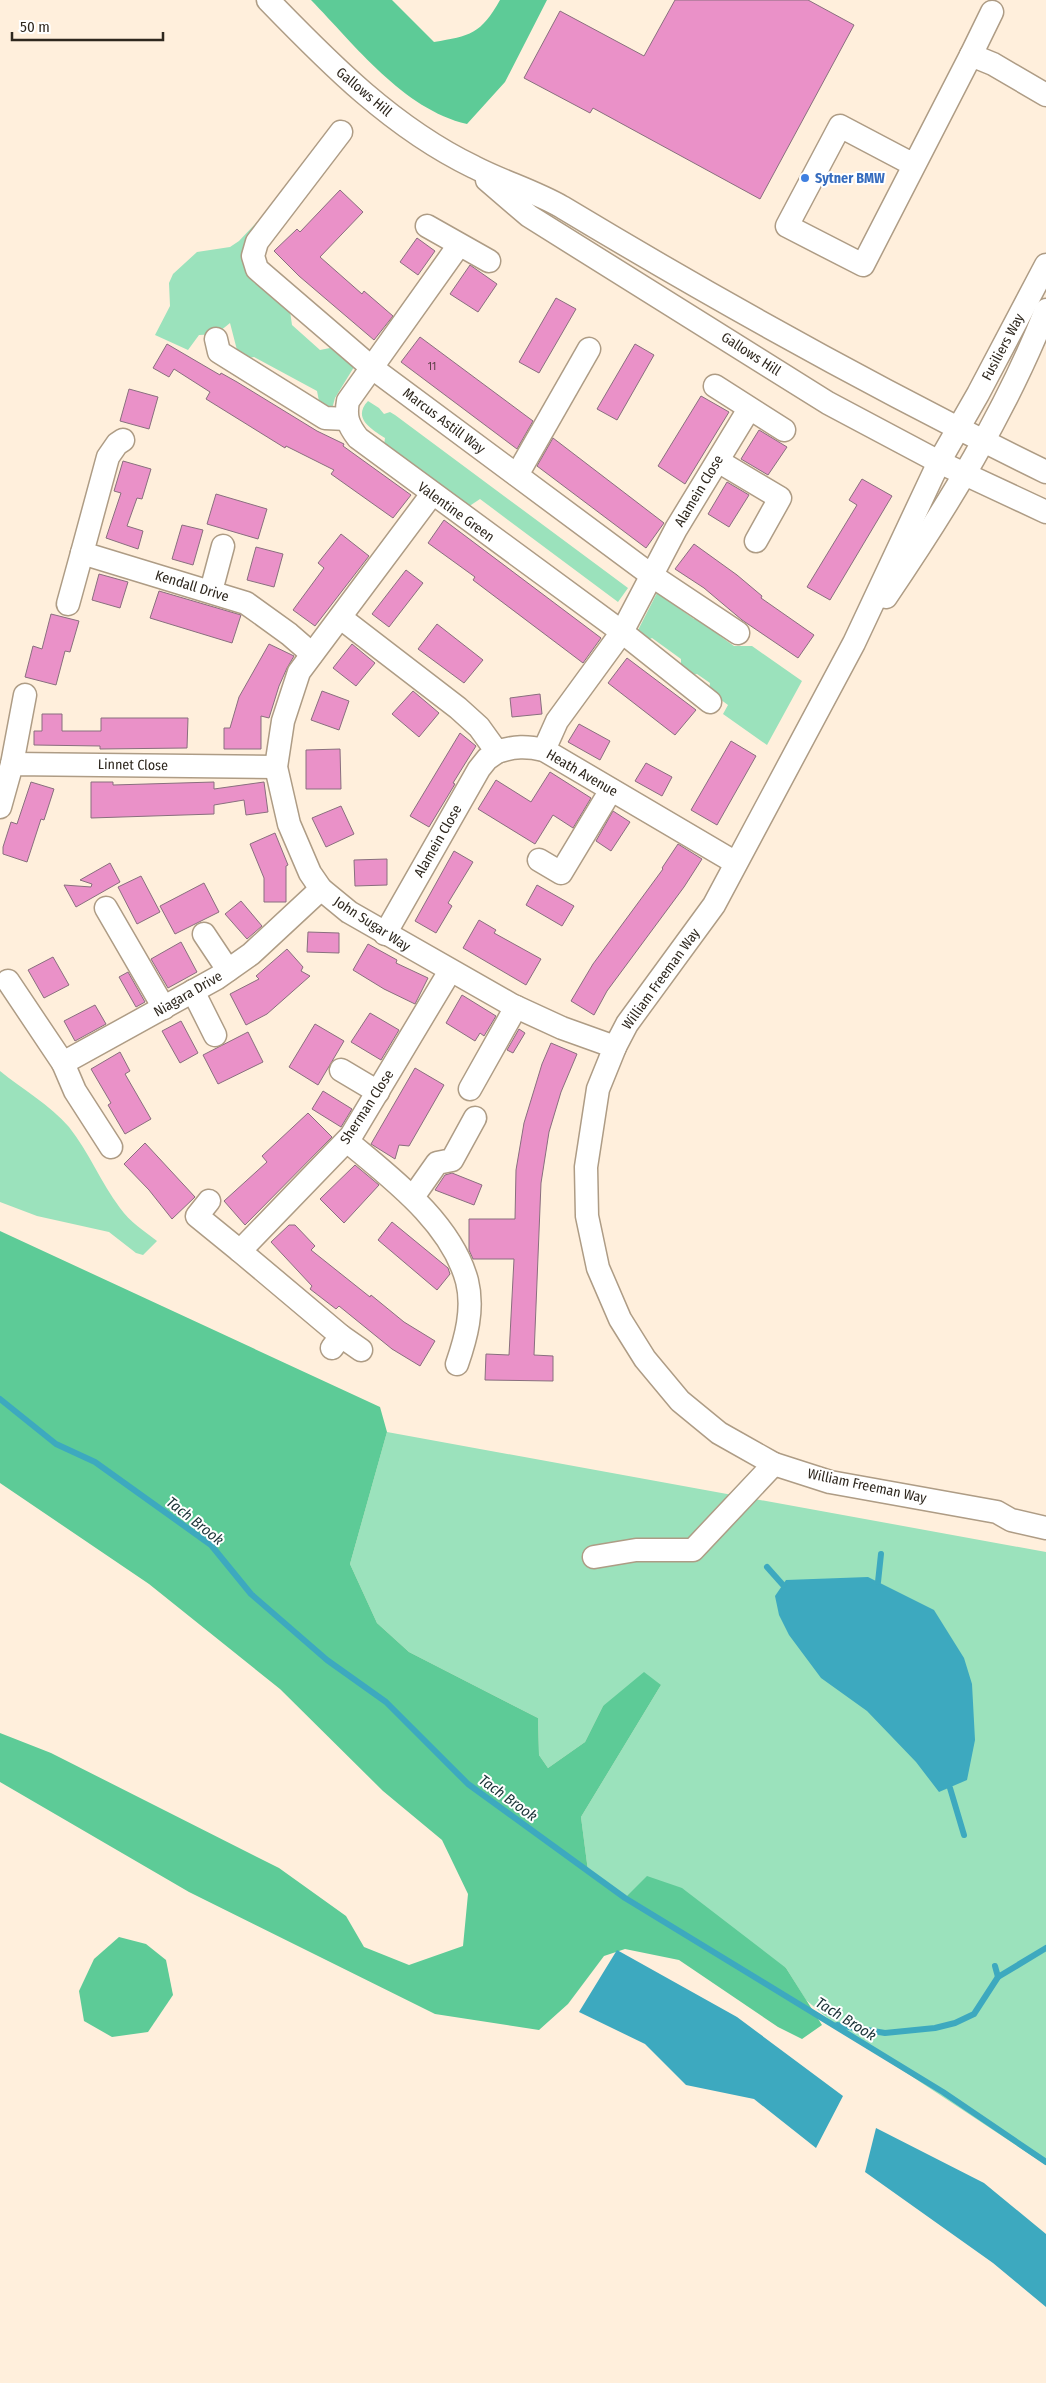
<svg xmlns="http://www.w3.org/2000/svg" width="1046" height="2383" font-family="'Fira Sans Condensed',sans-serif">
<style>
.green{fill:#9be2bc}
.forest{fill:#5dcb97}
.water{fill:#3da9bf}
.lines{fill:none;stroke-linecap:round;stroke-linejoin:round}
.stream{stroke:#3da9bf;stroke-width:6}
.building{fill:#ea91c8;stroke:#896f7e}
.minor-casing{stroke:#ae9c85;stroke-width:25}
.minor{stroke:#fff;stroke-width:22}
.shop-dot{fill:#3f7fe0;stroke:#fff;stroke-width:2}
.labels{text-anchor:middle;dominant-baseline:central;stroke-width:4;stroke-linejoin:round;paint-order:stroke}
.number-label{font-size:11px;fill:#5d4248}
.street-label{font-size:14px;fill:#2e271e;stroke:#fff}
.shop-label{font-size:14px;font-weight:bold;fill:#366cbe;stroke:#fff;text-anchor:start}
.water-label{font-size:15px;font-style:italic;fill:#1b3338;stroke:#fff}
</style>
<rect width="100%" height="100%" fill="#ffefdc"/>
<g class="green">
<path d="M258,221l-11,20 43,70 2,14 28,25 10,-2 24,19 -19,31 -3,11 -12,-3 -3,-15 -63,-34 -10,2 -7,-9 -7,-27c-10,9 -18,12 -31,12l-11,15 -33,-15 15,-29 -1,-23 4,-9 24,-22 33,-5 9,-6z"/>
<path d="M368,401l11,7 5,6 6,-2 5,3 233,173 -10,14 -138,-103 -12,8 -84,-62 1,-7c-14,-9 -33,-20 -17,-37z"/>
<path d="M660,587l20,13v9l14,10h9l15,10 2,7 14,10h18l50,35 -35,64 -44,-31 5,-9 -19,-14 1,-8 -13,-9 -9,2 -7,-6v-11l-29,-21 -8,4 -9,-6z"/>
<path d="M0,1071c22,18 50,34 69,56 20,25 32,56 51,81 10,14 24,23 37,33l-14,14 -7,-2 -27,-21 -72,-16 -37,-14z"/>
<path d="M387,1432l659,120v613l-203,-134 -37,-31 -20,-32 -161,-70 -37,-27 -7,-54 80,-132 -58,21 -18,36 -37,26 -9,-13 -1,-37 -129,-66 -32,-29 -27,-59z"/>
</g>
<g class="forest">
<path d="M311,0h81l42,42c36,-6 47,-8 66,-42h47l-42,82 -38,42c-64,-15 -112,-79 -156,-124z"/>
<path d="M0,1231l380,176 7,25 -37,132 27,59 32,29 129,66 1,37 9,13 37,-26 18,-36 41,-34 17,13 -80,132 7,54 37,27 22,-22 35,12 104,80 36,57 -20,14 -24,-12 -99,-67 -54,-11 -21,7 -36,48 -29,26 -104,-16 -246,-122 -189,-110v-49l51,20 228,115 67,48 18,31 45,18 54,-19 5,-52 -26,-54 -59,-49 -103,-102 -131,-105 -149,-101z"/>
<path d="M119,1937l27,7 20,16 7,35 -25,37 -36,5 -28,-16 -5,-30 15,-32z"/>
</g>
<g class="water">
<path d="M868,1577l66,33 30,48 8,26 3,56 -8,40 -28,12 -23,-30 -49,-51 -46,-33 -32,-43 -10,-20 -4,-19 11,-16z"/>
<path d="M617,1950l120,67 106,79 -27,52 -62,-49 -68,-14 -41,-41 -66,-32z"/>
<path d="M876,2128l108,55 62,51v73l-53,-44 -128,-91z"/>
</g>
<g class="lines">
<g class="stream">
<path d="M0,1399l56,45 39,18 116,83 40,49 76,66 59,42 82,82 157,114 318,194 103,70"/>
<path d="M767,1567l16,18"/>
<path d="M878,1582l3,-28"/>
<path d="M950,1788l14,47"/>
<path d="M995,1966l3,11"/>
<path d="M837,2025l48,8 50,-5 20,-5 19,-9 24,-37 48,-29"/>
</g>
</g>
<g class="building">
<path d="M675,0h133l46,25 -94,174 -167,-91 -3,5 -66,-35 36,-67 84,45z"/>
<path d="M340,190l23,22 -43,45 42,37 2,-3 29,25 -19,24 -75,-64 -25,-25 23,-22 3,3z"/>
<path d="M417,238l18,13 -17,24 -18,-13z"/>
<path d="M470,265l27,19 -19,28 -28,-18z"/>
<path d="M556,298l20,11 -37,64 -20,-11z"/>
<path d="M420,337l113,84 -16,28 -116,-87z"/>
<path d="M167,344l53,31 1,-2 16,9 80,49 27,13 -1,2 68,49 -18,23 -62,-44 3,-4 -48,-24 -1,2 -79,-49 4,-7 -36,-23 -5,8 -16,-9z"/>
<path d="M635,344l19,11 -37,65 -20,-11z"/>
<path d="M129,389l29,8 -9,32 -29,-8z"/>
<path d="M701,396l28,16 -44,72 -27,-18z"/>
<path d="M759,430l28,17 -19,28 -27,-16z"/>
<path d="M553,438l111,85 -18,25 -109,-82z"/>
<path d="M123,461l28,8 -9,30 -5,-1 -10,28 16,5 -5,18 -32,-11 15,-45 -7,-2z"/>
<path d="M862,479l30,17 -62,104 -23,-13 50,-82 -8,-5z"/>
<path d="M727,482l22,13 -20,32 -21,-13z"/>
<path d="M216,494l51,15 -9,30 -51,-15z"/>
<path d="M444,520l157,118 -18,25 -110,-83 2,-3 -47,-34z"/>
<path d="M182,525l21,5 -10,35 -21,-6z"/>
<path d="M341,534l28,22 -54,70 -22,-16 31,-42 -6,-5z"/>
<path d="M694,544l43,31 25,21 -1,2 53,37 -16,23 -56,-38 -38,-32 -29,-19z"/>
<path d="M256,547l27,7 -9,33 -27,-7z"/>
<path d="M406,570l17,13 -34,44 -17,-13z"/>
<path d="M99,574l29,8 -8,26 -28,-8z"/>
<path d="M159,591l82,24 -9,28 -82,-25z"/>
<path d="M51,614l28,7 -9,31 -5,-1 -9,34 -31,-8 8,-31 9,3z"/>
<path d="M437,624l46,36 -19,23 -46,-34z"/>
<path d="M269,644l25,12 -7,12 -8,18 -10,32 -8,-2v33h-37v-21h6l9,-31z"/>
<path d="M352,644l23,19 -19,23 -23,-18z"/>
<path d="M627,658l69,52 -21,25 -67,-52z"/>
<path d="M322,691l27,10 -10,29 -28,-10z"/>
<path d="M413,691l26,22 -20,24 -27,-23z"/>
<path d="M540,694l2,20 -30,3 -2,-19z"/>
<path d="M42,714h20v17h39v-13h87l-1,30 -87,1v-3l-66,-1v-14h8z"/>
<path d="M579,724l31,17 -10,19 -32,-18z"/>
<path d="M460,733l16,13 -23,37 2,1 -26,43 -19,-11z"/>
<path d="M731,741l25,15 -39,69 -26,-15z"/>
<path d="M340,749l1,40h-35v-39z"/>
<path d="M646,763l26,14 -10,19 -27,-15z"/>
<path d="M550,772l41,26 -18,30 -20,-13 -18,29 -57,-35 18,-29 35,22z"/>
<path d="M31,782l23,7 -10,31 -3,-1 -14,43 -24,-8v-7l8,-25 6,2z"/>
<path d="M91,782h22v3l101,-3v7l50,-7 4,30 -22,3 -2,-15 -30,5v9l-123,4z"/>
<path d="M341,806l13,28 -28,13 -14,-29z"/>
<path d="M613,811l17,11 -19,29 -15,-10z"/>
<path d="M275,833l13,32 -2,1v36h-22v-24l-14,-34z"/>
<path d="M678,844l24,15 -18,28 -77,104 -13,24 -23,-14 22,-37 70,-95 -1,-1z"/>
<path d="M454,851l19,11 -25,41 4,3 -16,27 -21,-12z"/>
<path d="M387,859v26l-32,1 -1,-26z"/>
<path d="M110,863l10,19 -44,25 -12,-22 27,2 1,-3 -12,-4z"/>
<path d="M141,876l19,36 -23,12 -19,-37z"/>
<path d="M204,883l15,29 -44,22 -15,-28z"/>
<path d="M537,885l37,21 -12,20 -36,-21z"/>
<path d="M241,901l21,25 -15,13 -22,-25z"/>
<path d="M479,920l17,10 -2,3 47,26 -15,26 -63,-37z"/>
<path d="M308,932l31,1v20l-32,-1z"/>
<path d="M181,942l16,30 -29,16 -17,-29z"/>
<path d="M368,944l29,16 -1,3 32,15 -13,26 -31,-15 -31,-19z"/>
<path d="M287,949l16,18 -2,4 9,5 -43,38 -21,11 -16,-31 29,-15 -3,-3z"/>
<path d="M53,957l16,28 -25,13 -16,-28z"/>
<path d="M128,972l17,30 -9,5 -17,-30z"/>
<path d="M462,995l34,21 -12,20 -4,-3 -5,8 -29,-18z"/>
<path d="M95,1005l11,19 -31,17 -11,-20z"/>
<path d="M370,1013l29,17 -18,30 -30,-18z"/>
<path d="M181,1021l17,32 -18,10 -18,-32z"/>
<path d="M315,1024l29,17 -26,44 -29,-18z"/>
<path d="M519,1029l6,4 -12,20 -6,-3z"/>
<path d="M248,1032l15,30 -45,22 -15,-29z"/>
<path d="M551,1043l26,11 -16,38 -12,40 -8,51 -7,172 19,1v25l-68,-1 1,-26 23,1 5,-96h-41l-4,-9v-31h46l1,-49 8,-47 18,-59z"/>
<path d="M120,1052l10,19 -5,3 26,45 -26,15 -17,-29 3,-2 -20,-34z"/>
<path d="M415,1068l29,17 -35,61 -10,-1 -4,14 -24,-15z"/>
<path d="M323,1091l29,18 -11,18 -29,-18z"/>
<path d="M308,1113l24,24 -87,88 -21,-24 43,-39 -5,-6z"/>
<path d="M145,1143l50,54 -23,22 -23,-29 -25,-26z"/>
<path d="M355,1165l24,20 -35,38 -24,-24z"/>
<path d="M452,1173l30,12 -8,20 -39,-15 10,-15z"/>
<path d="M392,1222l56,46 2,6 -13,16 -59,-50z"/>
<path d="M289,1225h6l20,21 -4,4 59,47 1,-2 33,27 31,19 -15,25 -28,-17 -53,-43 -3,3 -26,-20 2,-3 -41,-44z"/>
</g>
<g class="lines">
<defs>
<g id="minor">
<path d="M268,0c62,64 125,128 206,167 29,15 60,24 88,40 158,95 318,184 484,265"/>
<path d="M971,55l21,-43"/>
<path d="M341,132l-84,110 -4,14 4,13 114,98 280,208 87,58"/>
<path d="M914,165l-74,-39 -53,100 76,39 108,-210 22,9 53,31"/>
<path d="M487,180l42,36 299,187 111,59 107,50"/>
<path d="M427,226l62,35"/>
<path d="M459,245l-111,156c-3,16 0,24 10,37l264,194 88,70"/>
<path d="M1046,265l-68,129 -39,68 -85,181 -140,262 -87,119 -12,23 -17,42 -12,78 1,49 11,52 22,51 25,40 35,42 39,32 55,31 56,18 167,30 14,8 35,8"/>
<path d="M216,339l3,13 106,66 22,1"/>
<path d="M715,386l69,44"/>
<path d="M123,440l-6,4 -9,13 -26,96 164,50 43,31 23,20"/>
<path d="M718,461l62,37 -24,43"/>
<path d="M517,475l72,-126"/>
<path d="M432,494l-133,178 -16,49 -7,46 13,57 21,49 11,16 28,23 163,93 50,23 53,19"/>
<path d="M211,591l12,-45"/>
<path d="M886,597c61,-90 120,-185 160,-287"/>
<path d="M68,604l14,-51"/>
<path d="M341,618l117,90 21,19 18,25c17,-6 30,-6 47,-2l192,113"/>
<path d="M544,750l13,-29 65,-89 54,-103 73,-120"/>
<path d="M12,764l13,-69"/>
<path d="M0,807l12,-43 264,3"/>
<path d="M539,860l22,13 50,-83"/>
<path d="M106,908l58,100"/>
<path d="M204,934l24,36"/>
<path d="M385,934l94,-165 8,-10 10,-7"/>
<path d="M8,981l55,82 154,-85 34,-24 70,-65"/>
<path d="M193,991l22,44"/>
<path d="M63,1063l12,28 36,56"/>
<path d="M341,1070l37,22"/>
<path d="M470,1089l46,-82"/>
<path d="M347,1141c44,37 104,81 120,140 7,28 -1,57 -10,83"/>
<path d="M413,1197l24,-34 15,-3 23,-42"/>
<path d="M209,1201l-12,15 43,35 111,-115 99,-165"/>
<path d="M240,1251l101,85 -9,12"/>
<path d="M341,1336l20,14"/>
<path d="M594,1557l42,-7h57l81,-86"/>
</g>
</defs>
<use href="#minor" class="minor-casing"/>
<use href="#minor" class="minor"/>
</g>
<circle class="shop-dot" cx="805" cy="178" r="5"/>
<g class="labels">
<g class="number-label">
<text x="432" y="366">11</text>
</g>
<g class="street-label">
<text transform="translate(364 92) rotate(40)">Gallows Hill</text>
<text transform="translate(1003 347) rotate(-62)">Fusiliers Way</text>
<text transform="translate(751 354) rotate(33)">Gallows Hill</text>
<text transform="translate(444 421) rotate(37)">Marcus Astill Way</text>
<text transform="translate(699 491) rotate(-59)">Alamein Close</text>
<text transform="translate(456 512) rotate(36)">Valentine Green</text>
<text transform="translate(192 586) rotate(17)">Kendall Drive</text>
<text transform="translate(133 765) rotate(1)">Linnet Close</text>
<text transform="translate(582 773) rotate(30)">Heath Avenue</text>
<text transform="translate(438 841) rotate(-60)">Alamein Close</text>
<text transform="translate(372 924) rotate(33)">John Sugar Way</text>
<text transform="translate(661 979) rotate(-54)">William Freeman Way</text>
<text transform="translate(188 994) rotate(-30)">Niagara Drive</text>
<text transform="translate(367 1107) rotate(-57)">Sherman Close</text>
<text transform="translate(867 1486) rotate(12)">William Freeman Way</text>
</g>
<g class="shop-label">
<text x="815" y="178">Sytner BMW</text>
</g>
<g class="water-label">
<text transform="translate(195 1521) rotate(38)">Tach Brook</text>
<text transform="translate(508 1798) rotate(36)">Tach Brook</text>
<text transform="translate(846 2019) rotate(32)">Tach Brook</text>
</g>
</g>
<path d="M12 32v8h151v-8" fill="none" stroke="#2e271e" stroke-width="2.5"/>
<text x="20" y="32" font-size="15" fill="#2e271e" stroke="#ffffff" stroke-width="4" paint-order="stroke">50 m</text>
</svg>
